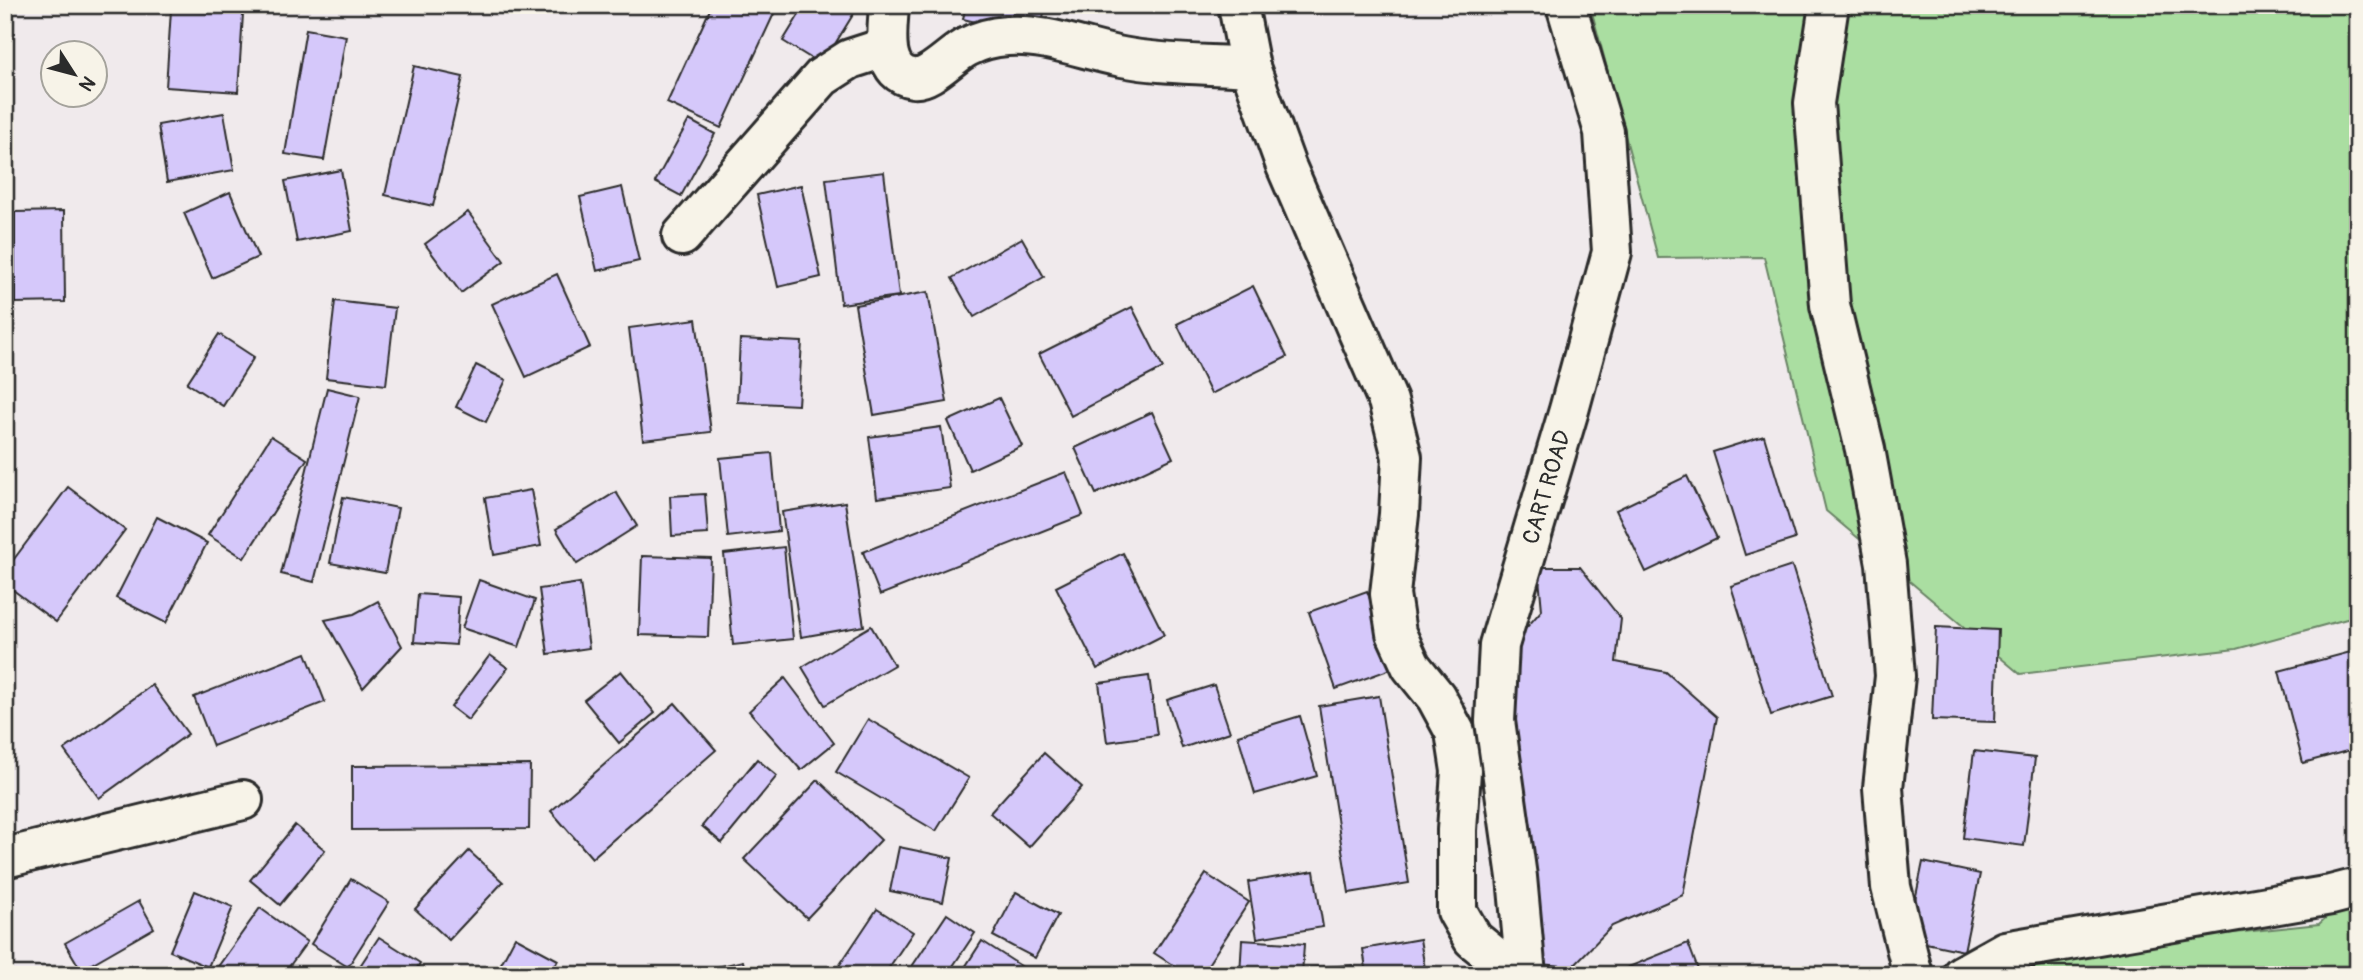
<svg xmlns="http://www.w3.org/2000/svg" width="2363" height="980" font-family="Pangolin,sans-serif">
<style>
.green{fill:#aadea1;stroke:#6a8466;stroke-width:2}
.building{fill:#d5c8fa;stroke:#2b2b2b;stroke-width:2}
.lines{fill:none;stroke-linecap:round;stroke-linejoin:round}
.minor-casing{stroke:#2b2b2b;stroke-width:44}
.major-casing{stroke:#2b2b2b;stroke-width:44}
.minor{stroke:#f7f3e8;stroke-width:38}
.major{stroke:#f7f3e8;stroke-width:38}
.labels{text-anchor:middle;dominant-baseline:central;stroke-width:7;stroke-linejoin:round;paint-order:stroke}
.street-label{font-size:23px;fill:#2b2b2b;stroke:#f7f3e8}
</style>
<rect width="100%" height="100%" fill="#f0eaec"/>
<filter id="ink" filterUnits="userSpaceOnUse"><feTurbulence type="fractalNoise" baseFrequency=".0143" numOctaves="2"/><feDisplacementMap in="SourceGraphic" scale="14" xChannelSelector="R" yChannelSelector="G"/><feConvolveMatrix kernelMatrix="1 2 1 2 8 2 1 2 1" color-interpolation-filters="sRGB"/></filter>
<g filter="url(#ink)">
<g class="green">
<path d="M1590,5h768v611l-122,33 -216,25 -194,-163 -62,-254 -106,1z"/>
<path d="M2358,888v87h-327l11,-22 277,-29z"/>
</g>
<g class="building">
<path d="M712,5h66l-57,123 -54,-25z"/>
<path d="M805,5h54l-37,60 -39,-24z"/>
<path d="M966,5h80l-8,32 -75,-18z"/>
<path d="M171,10l72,4 -5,78 -72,-5z"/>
<path d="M306,29l40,7 -22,124 -39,-6z"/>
<path d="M414,66l49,11 -30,129 -48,-11z"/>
<path d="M224,113l10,57 -67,12 -9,-57z"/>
<path d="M689,120l26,14 -34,62 -26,-14z"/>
<path d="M341,170l11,61 -55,11 -12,-61z"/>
<path d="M884,172l15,124 -58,8 -15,-125z"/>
<path d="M801,185l20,92 -43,10 -21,-92z"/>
<path d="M622,187l17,74 -42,10 -17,-74z"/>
<path d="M230,192l28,65 -46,21 -28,-65z"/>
<path d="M64,211l1,91 -50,1v-91z"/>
<path d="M468,212l36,49 -43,32 -36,-49z"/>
<path d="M1022,238l22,39 -70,40 -22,-39z"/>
<path d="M557,274l33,73 -64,30 -34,-73z"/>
<path d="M1253,286l34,71 -76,37 -34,-70z"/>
<path d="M928,292l19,110 -73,13 -19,-110z"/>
<path d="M335,301l60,7 -9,77 -60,-7z"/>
<path d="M1132,307l31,61 -92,48 -32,-62z"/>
<path d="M696,319l15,113 -68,8 -14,-112z"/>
<path d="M219,334l35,23 -31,49 -36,-23z"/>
<path d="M740,339l62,3 -4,63 -61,-3z"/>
<path d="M476,365l30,15 -20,42 -30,-15z"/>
<path d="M327,388l33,8 -46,186 -33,-8z"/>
<path d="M999,398l23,48 -52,24 -22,-49z"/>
<path d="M1152,412l21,46 -77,36 -21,-46z"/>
<path d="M941,427l9,61 -73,10 -8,-61z"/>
<path d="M271,436l36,23 -63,99 -36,-23z"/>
<path d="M1764,436l31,103 -50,16 -32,-103z"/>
<path d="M772,453l7,78 -51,6 -8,-79z"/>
<path d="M1066,472l17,43 -203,80 -17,-43z"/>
<path d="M1687,476l30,62 -71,34 -30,-62z"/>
<path d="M68,487l57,43 -69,92 -51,-38v-13z"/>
<path d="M531,490l10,56 -47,9 -9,-57z"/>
<path d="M616,492l21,34 -60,38 -21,-35z"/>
<path d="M705,494l3,40 -36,2 -2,-40z"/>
<path d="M343,497l55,11 -13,65 -55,-10z"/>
<path d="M845,502l19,124 -63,11 -19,-125z"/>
<path d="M157,517l50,26 -41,80 -50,-25z"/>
<path d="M784,547l9,92 -60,6 -9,-91z"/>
<path d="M1123,553l41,82 -67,34 -41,-82z"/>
<path d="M642,556l69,2 -3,79 -69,-2z"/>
<path d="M1792,566l40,130 -61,19 -40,-129z"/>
<path d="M1538,567h42l41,52 -5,43 50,10 51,45 -34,178 -71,31 -40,41 -32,-3 -35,-312 37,-42z"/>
<path d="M479,580l56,20 -16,47 -57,-19z"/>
<path d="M580,583l9,65 -41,6 -9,-65z"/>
<path d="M1367,591l27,77 -58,21 -27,-77z"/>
<path d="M418,594l41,3 -3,48 -42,-3z"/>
<path d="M378,601l24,45 -39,42 -38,-68 29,-6z"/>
<path d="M871,626l23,39 -69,40 -23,-38z"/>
<path d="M1936,627l62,3 -3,92 -63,-2z"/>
<path d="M2358,650v98l-55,15 -24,-92z"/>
<path d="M306,653l19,49 -112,44 -19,-49z"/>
<path d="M490,655l18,13 -40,52 -17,-13z"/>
<path d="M621,671l34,42 -36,30 -35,-43z"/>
<path d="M1149,676l8,59 -50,7 -8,-59z"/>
<path d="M785,678l49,65 -33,27 -52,-59z"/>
<path d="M152,685l36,49 -89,64 -35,-48z"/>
<path d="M1214,685l16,47 -48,16 -15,-48z"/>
<path d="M1379,696l30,187 -60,10 -30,-187z"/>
<path d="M675,703l41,47 -124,108 -41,-47z"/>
<path d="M1300,716l17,60 -62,18 -17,-59z"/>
<path d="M868,719l101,59 -33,53 -100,-59z"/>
<path d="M1974,751l61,7 -11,88 -61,-8z"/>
<path d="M1044,753l38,34 -53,60 -39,-34z"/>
<path d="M757,759l20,17 -55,67 -20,-17z"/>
<path d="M530,765l-1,64 -177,1v-64z"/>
<path d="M818,780l63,60 -74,78 -63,-59z"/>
<path d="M295,825l30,25 -45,55 -30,-25z"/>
<path d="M899,847l53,11 -9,44 -53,-11z"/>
<path d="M469,851l34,31 -54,58 -34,-31z"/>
<path d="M1923,862l57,12 -16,77 -57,-12z"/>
<path d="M1314,871l9,56 -66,11 -9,-56z"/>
<path d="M1206,874l43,28 -48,73h-13l-34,-22z"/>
<path d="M351,879l38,23 -41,65 -37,-23z"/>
<path d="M195,891l38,16 -25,60 -38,-16z"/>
<path d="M1016,892l42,23 -23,43 -42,-22z"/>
<path d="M139,901l15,27 -73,42 -16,-27z"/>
<path d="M260,908l47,34 -24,33h-71z"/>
<path d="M877,909l36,23 -29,43h-51z"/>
<path d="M947,914l28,19 -28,42h-25l-11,-7z"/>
<path d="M379,937l41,26 -7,12h-59z"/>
<path d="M515,937l43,23 -8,15h-55z"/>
<path d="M1420,939l6,36h-59l-4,-26z"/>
<path d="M1242,940l62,4 -2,31h-62z"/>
<path d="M982,941l42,27 -4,7h-60z"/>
<path d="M1688,943l12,32h-91z"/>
<path d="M743,961l3,14h-63z"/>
<path d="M1352,965l1,10h-44v-7z"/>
</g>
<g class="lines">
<defs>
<g id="minor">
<path d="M889,5c-1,24 -10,68 24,73 16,3 39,-24 54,-31 13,-7 25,-10 40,-11 38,-3 78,14 115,21 41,8 87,7 128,10"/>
<path d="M1238,5l12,62 36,99 102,235 14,56 -3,57 -9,80 6,39 15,33 25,31 19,35 6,39 -4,59v81l16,28 22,18 30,15"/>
<path d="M1829,5l-15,98 16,202 35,144 21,115 9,112 -12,112 8,99 22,88"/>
<path d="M682,236l140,-159 28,-18 37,-12"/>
<path d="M5,858l238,-58"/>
<path d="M1962,975l43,-24 326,-56 27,-7"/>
</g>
<g id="major">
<path id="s1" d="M1526,975l-9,-98 -22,-156 4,-76 70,-235 43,-158 -8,-120 -38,-127"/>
</g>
</defs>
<use href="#minor" class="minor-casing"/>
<use href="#major" class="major-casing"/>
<use href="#minor" class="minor"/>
<use href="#major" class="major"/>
</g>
</g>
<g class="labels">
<g class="street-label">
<text stroke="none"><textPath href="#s1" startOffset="497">CART ROAD</textPath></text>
</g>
</g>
<rect width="2363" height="980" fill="none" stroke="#f7f3e8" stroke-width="28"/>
<rect x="14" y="14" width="2335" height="952" fill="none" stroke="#2b2b2b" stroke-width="2.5" filter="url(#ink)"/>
<g transform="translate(74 74) rotate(126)"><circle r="33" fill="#f7f3e8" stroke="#a5a39c" stroke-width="2"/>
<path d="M0-5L12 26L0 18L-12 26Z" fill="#2b2b2b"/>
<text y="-10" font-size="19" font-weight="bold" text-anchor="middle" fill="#2b2b2b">N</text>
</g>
</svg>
